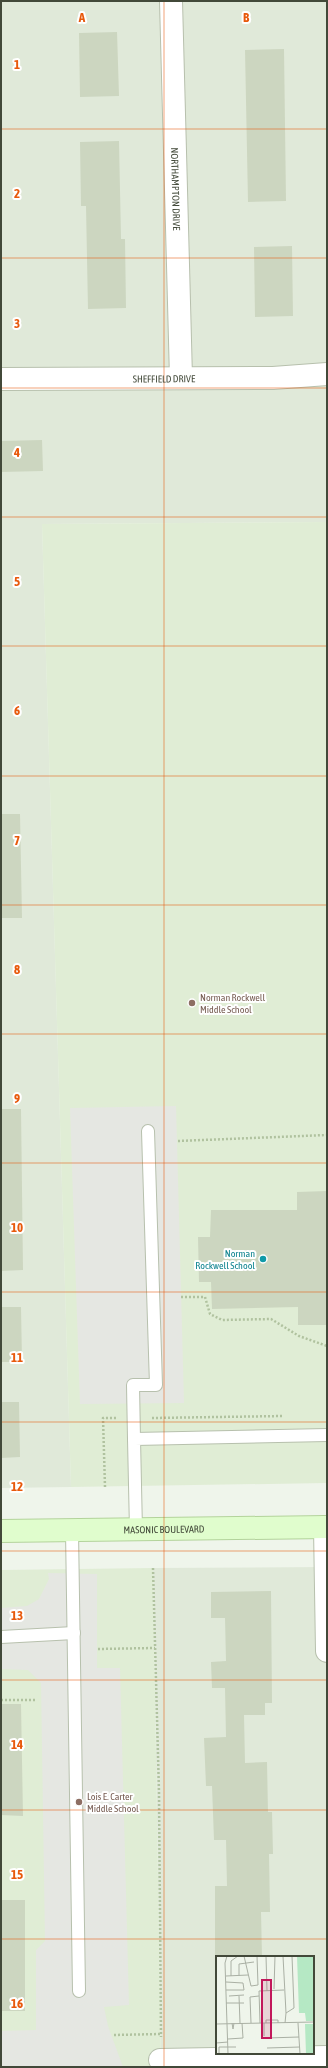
<svg xmlns="http://www.w3.org/2000/svg" width="328" height="2068" font-family="'Asap Condensed',sans-serif">
<style>
.residential{fill:#e0e9d9;fill-rule:evenodd}
.education{fill:#e0edd5}
.parking{fill:#e5e7e2}
.building{fill:#ccd6c0}
.lines{fill:none;stroke-linecap:round;stroke-linejoin:round}
.lane-casing{stroke:#b7c0ad;stroke-width:14}
.street-casing{stroke:#b7c0ad;stroke-width:24}
.secondary-casing{stroke:#b3d39b;stroke-width:24}
.path{stroke:#b0c29f;stroke-width:2.5;stroke-dasharray:2 2;stroke-linecap:butt}
.lane{stroke:#fff;stroke-width:12}
.street{stroke:#fff;stroke-width:22}
.secondary{stroke:#e0fdcd;stroke-width:22}
.grid{fill:none;stroke:#e8590c;stroke-width:1;stroke-opacity:0.55}
.education-dot{fill:#8d6e63;stroke:#fff;stroke-width:1.5}
.culture-dot{fill:#0f9aa8;stroke:#fff;stroke-width:1.5}
.labels{text-anchor:middle;dominant-baseline:central;stroke-width:4;stroke-linejoin:round;paint-order:stroke}
.street-label{font-size:10px;fill:#424939;stroke:#fff}
.education-label{font-size:10px;fill:#785e54;stroke:#fff;text-anchor:start}
.culture-label{font-size:10px;fill:#0d838f;stroke:#fff;text-anchor:end}
.inset-road{fill:none;stroke:#aab0a4;stroke-width:1}
.view{fill:#c2185b;fill-opacity:0.15;stroke:#c2185b;stroke-width:2}
.inset-edge{fill:none;stroke:#424939;stroke-width:2}
.grid-label{font-size:13px;text-anchor:middle;font-weight:bold;fill:#e8590c;stroke:#fff;stroke-width:4;stroke-linejoin:round;paint-order:stroke}
</style>
<rect width="100%" height="100%" fill="#eff5eb"/>
<g class="residential">
<path d="M1,1h326v521l-285,2 29,963 -70,1z"/>
<path d="M327,1567v500h-166l-8,-499zM217,1957h96v96h-96z"/>
</g>
<g class="education">
<path d="M327,522v961l-256,4 -29,-963z"/>
<path d="M153,1568l8,499h-160v-497z"/>
</g>
<g class="parking">
<path d="M176,1106l8,297 -104,1 -10,-296z"/>
<path d="M48,1573l49,1v94h23l9,337 -25,2 4,19 15,41h-122v-36l35,-1v-80l9,-9 -4,-258 -13,-13 -27,-1v-61l26,-2 12,-7 10,-20z"/>
</g>
<g class="building">
<path d="M117,32l2,64 -39,1 -1,-64z"/>
<path d="M284,49l2,152 -38,1 -3,-152z"/>
<path d="M119,141l2,98h4l1,69 -38,1 -2,-103h-5l-1,-64z"/>
<path d="M292,246l1,70 -38,1 -1,-70z"/>
<path d="M42,440l1,31 -42,1v-31z"/>
<path d="M1,814h19l2,104h-21z"/>
<path d="M1,1109h20l2,161 -22,1z"/>
<path d="M327,1191v134h-29v-18l-86,2 -1,-27h-12l-1,-45h12l1,-27h86v-18z"/>
<path d="M1,1307h20l1,55h-21z"/>
<path d="M1,1402h18l1,55 -19,1z"/>
<path d="M271,1591l1,112h-7v12h-21l1,48 22,-1 1,50h4l1,42h-4l1,58h-9l1,45h-47v-71h12l-1,-46h-12l-2,-54h-6l-2,-48 22,-1 -1,-49h-13l-1,-26 15,-1 -1,-43h-14v-26z"/>
<path d="M1,1704h20l2,112 -22,-1z"/>
<rect x="1" y="1900" width="24" height="111"/>
</g>
<g class="lines">
<defs>
<g id="lane">
<path d="M134,1439l-1,-54h23l-8,-254"/>
<path d="M136,1530l-2,-91 193,-4"/>
<path d="M72,1531l7,460"/>
<path d="M1,1637l73,-4"/>
</g>
<g id="street">
<path id="s1" d="M171,1l10,377"/>
<path id="s2" d="M1,379l272,-1 54,-4"/>
<path d="M325,1527l2,124"/>
<path d="M160,2060l167,-3"/>
</g>
<g id="secondary">
<path id="s3" d="M1,1531l326,-4"/>
</g>
</defs>
<use href="#lane" class="lane-casing"/>
<use href="#street" class="street-casing"/>
<use href="#secondary" class="secondary-casing"/>
<g class="path">
<path d="M178,1141l149,-6"/>
<path d="M181,1297h24l5,17 12,6 49,-1 28,17 28,10"/>
<path d="M152,1418l131,-2"/>
<path d="M105,1487l-2,-69h14"/>
<path d="M153,1568l6,224 2,245"/>
<path d="M98,1649l57,-1"/>
<path d="M1,1700h35"/>
<path d="M114,2035l47,-1"/>
</g>
<use href="#lane" class="lane"/>
<use href="#street" class="street"/>
<use href="#secondary" class="secondary"/>
</g>
<path class="grid" d="M164,1v2066M1,129h326M1,258h326M1,388h326M1,517h326M1,646h326M1,776h326M1,905h326M1,1034h326M1,1163h326M1,1292h326M1,1422h326M1,1551h326M1,1680h326M1,1810h326M1,1939h326"/>
<g class="education-dot">
<circle cx="192" cy="1003" r="4"/>
<circle cx="79" cy="1802" r="4"/>
</g>
<circle class="culture-dot" cx="263" cy="1259" r="4"/>
<g class="labels">
<g class="street-label">
<text stroke="none"><textPath href="#s1" startOffset="188">NORTHAMPTON DRIVE</textPath></text>
<text stroke="none"><textPath href="#s2" startOffset="163">SHEFFIELD DRIVE</textPath></text>
<text stroke="none"><textPath href="#s3" startOffset="163">MASONIC BOULEVARD</textPath></text>
</g>
<g class="education-label">
<text x="200" y="997">Norman Rockwell<tspan x="200" dy="12">Middle School</tspan></text>
<text x="87" y="1796">Lois E. Carter<tspan x="87" dy="12">Middle School</tspan></text>
</g>
<g class="culture-label">
<text x="255" y="1253">Norman<tspan x="255" dy="12">Rockwell School</tspan></text>
</g>
</g>
<g transform="translate(216 1956)">
<rect width="98" height="98" fill="#eff5eb"/>
<path d="M81,0h16l1,65h-8l-1,-8h-6zM89,68h9v30h-8z" fill="#b5e8c4"/>
<path class="inset-road" d="M11,0l-2,7 3,91M28,0l7,30 7,-1 -1,-29M50,0l1,35M67,0l3,57M10,20l22,-1M15,20v-15l7,-5M23,20v-12l15,-2M10,26l17,1 1,7h-18M58,33l1,-33M13,40l15,-1M23,40l1,27M10,47h18M16,67l1,6 1,-6M35,67l-1,-26 9,-1M44,67l-1,-32 25,-1M48,67v13M50,67v-3h12v3M55,67v15M69,67l1,-10 8,-5 -2,-52M82,67l2,31M0,68l98,-2M51,82l32,-1M12,83l15,-1 -1,-15M0,87l12,-1M51,92l33,-1M3,98v-7h17"/>
<path class="view" d="M46,24h9v58h-9z"/>
<rect width="98" height="98" class="inset-edge"/>
</g>
<g class="grid-label">
<text x="82" y="22">A</text>
<text x="246" y="22">B</text>
<text x="17" y="69">1</text>
<text x="17" y="198">2</text>
<text x="17" y="328">3</text>
<text x="17" y="457">4</text>
<text x="17" y="586">5</text>
<text x="17" y="715">6</text>
<text x="17" y="845">7</text>
<text x="17" y="974">8</text>
<text x="17" y="1103">9</text>
<text x="17" y="1232">10</text>
<text x="17" y="1362">11</text>
<text x="17" y="1491">12</text>
<text x="17" y="1620">13</text>
<text x="17" y="1749">14</text>
<text x="17" y="1879">15</text>
<text x="17" y="2008">16</text>
</g>
<rect width="328" height="2068" fill="none" stroke="#424939" stroke-width="4"/>
</svg>
